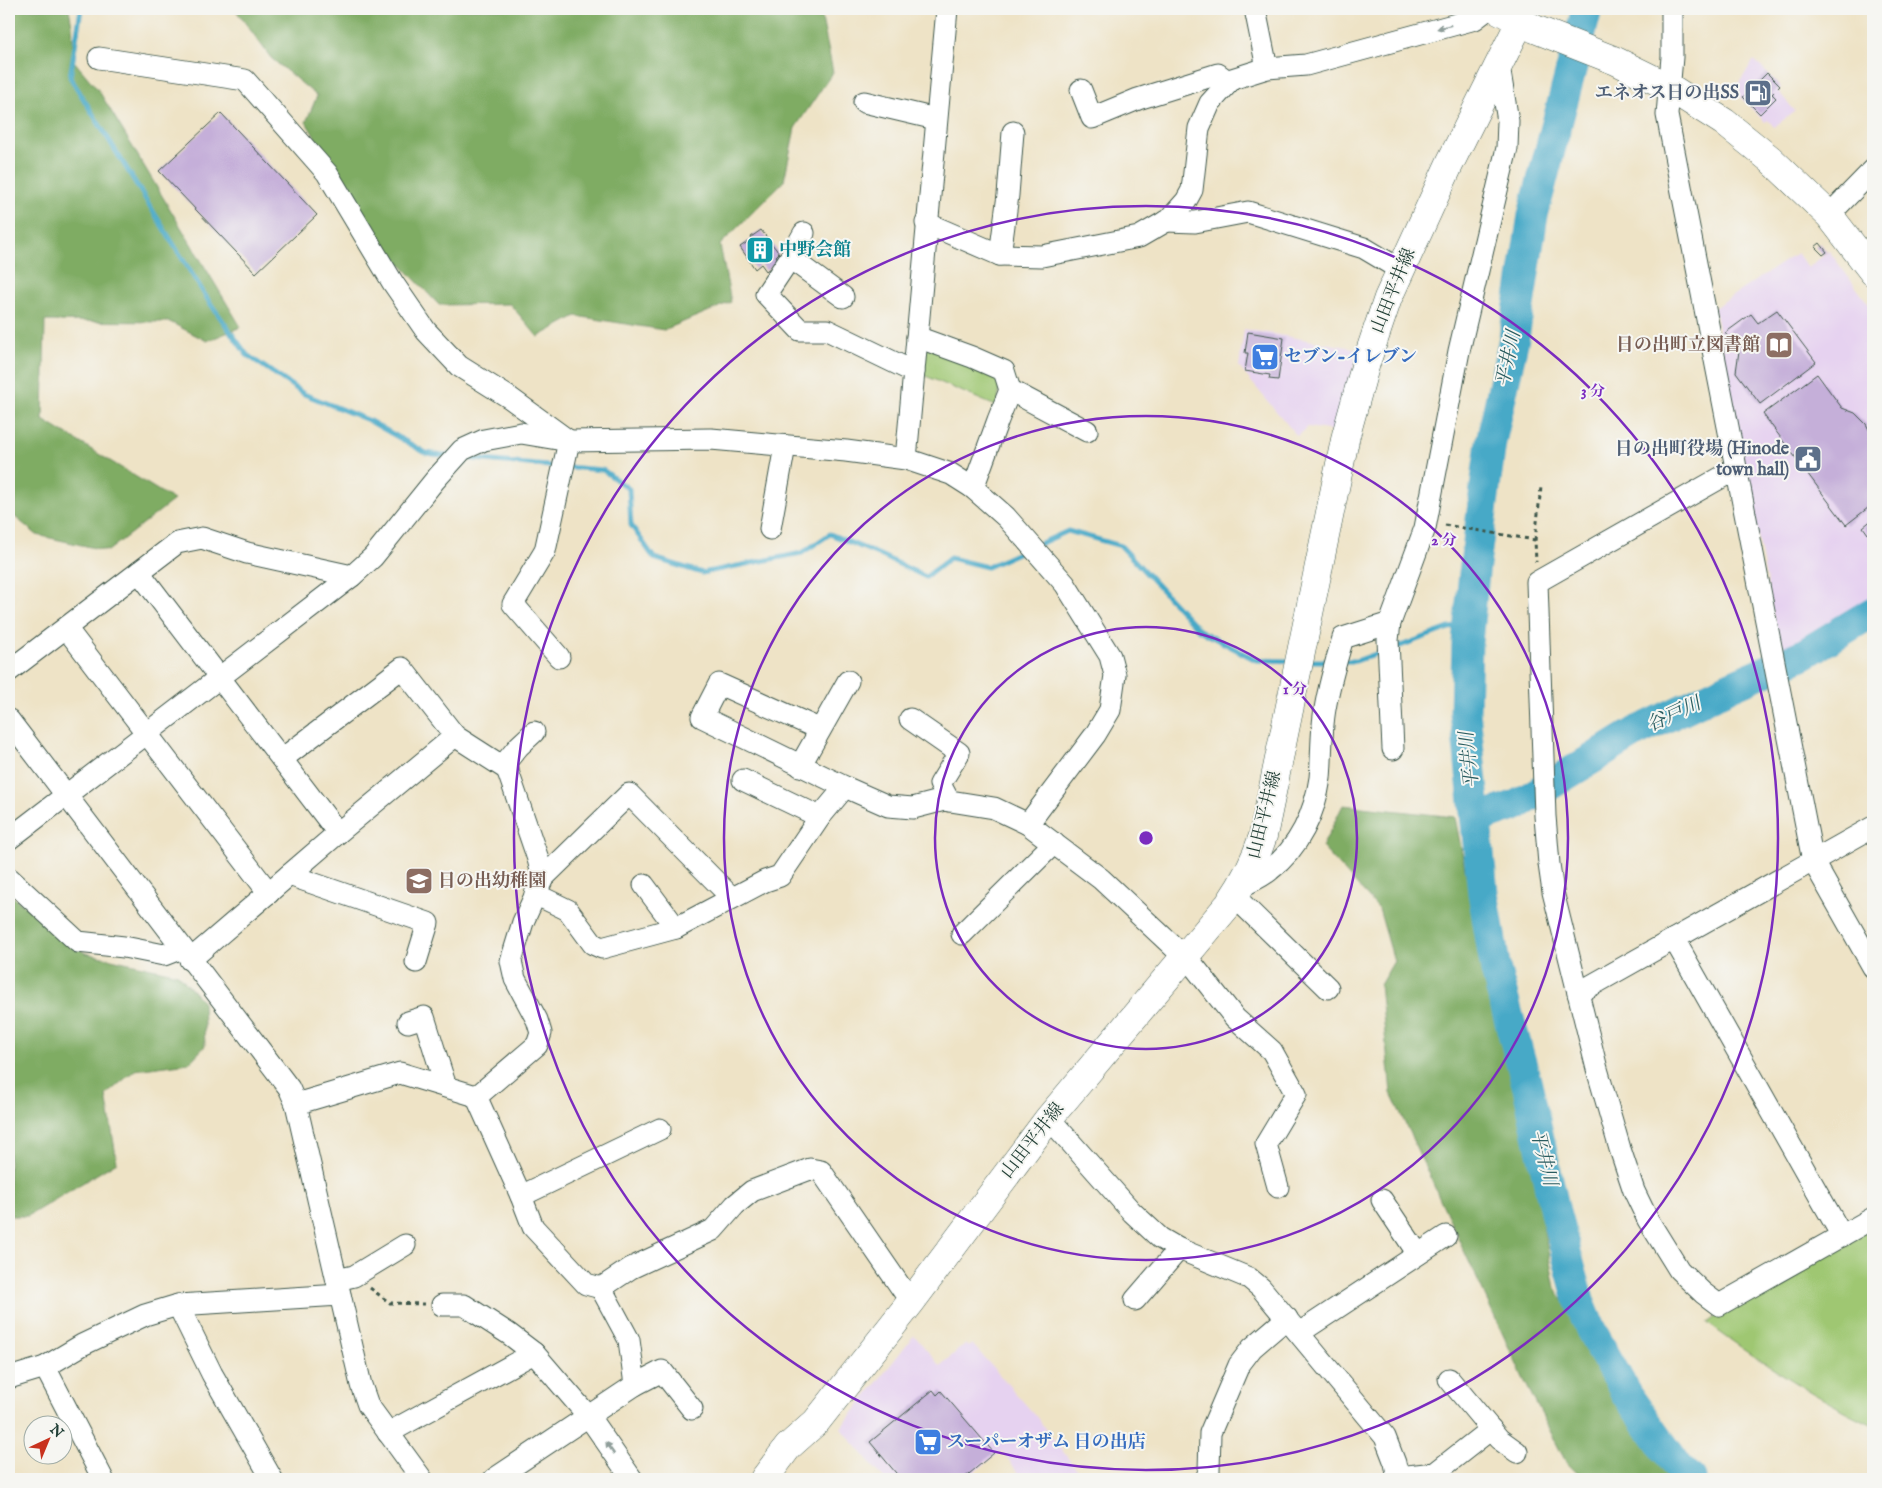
<svg xmlns="http://www.w3.org/2000/svg" width="1882" height="1488" font-family="'IM FELL English','Noto Serif JP',serif">
<style>
.built{fill:#e6d2f0}
.green{fill:#9fc772;stroke:#5f8253}
.forest{fill:#7fac64;stroke:#4f744c}
.lines{fill:none;stroke-linecap:round;stroke-linejoin:round}
.stream{stroke:#47a9c7;stroke-width:5}
.river{stroke:#47a9c7;stroke-width:31}
.building{fill:#c5afd9}
.minor-casing{stroke:#3e564a;stroke-width:23}
.major-casing{stroke:#3e564a;stroke-width:29}
.path{stroke:#3e564a;stroke-width:3;stroke-dasharray:4 4;stroke-linecap:butt}
.minor{stroke:#fff;stroke-width:21}
.major{stroke:#fff;stroke-width:28}
.oneway{fill:#8f9e9a}
.ring{fill:none;stroke:#7b2cbf;stroke-width:2.5}
.labels{text-anchor:middle;dominant-baseline:central;stroke-width:4;stroke-linejoin:round;paint-order:stroke}
.service-label{font-size:18px;font-weight:bold;fill:#4e5e75;stroke:#f6f6f2;text-anchor:end}
.culture-label{font-size:18px;font-weight:bold;fill:#0d838f;stroke:#f6f6f2;text-anchor:start}
.street-label{font-size:18px;fill:#1f3d34;stroke:#f6f6f2}
.education-label{font-size:18px;font-weight:bold;fill:#785e54;stroke:#f6f6f2;text-anchor:end}
.shop-label{font-size:18px;font-weight:bold;fill:#366cbe;stroke:#f6f6f2;text-anchor:start}
.water-label{font-size:19px;font-style:italic;fill:#2b5d60;stroke:#f6f6f2}
.centre{fill:#7b2cbf;stroke:#f6f6f2;stroke-width:2.5}
.ring-label{font-size:15px;text-anchor:middle;font-weight:bold;fill:#7b2cbf;stroke:#f6f6f2;stroke-width:4;stroke-linejoin:round;paint-order:stroke}
</style>
<rect width="100%" height="100%" fill="#f6f6f2"/>
<filter id="ink" filterUnits="userSpaceOnUse"><feTurbulence type="fractalNoise" baseFrequency=".02" numOctaves="2"/><feDisplacementMap in="SourceGraphic" scale="10" xChannelSelector="R" yChannelSelector="G"/><feConvolveMatrix kernelMatrix="1 2 1 2 8 2 1 2 1" color-interpolation-filters="sRGB"/></filter>
<filter id="wash" filterUnits="userSpaceOnUse"><feTurbulence type="fractalNoise" baseFrequency=".0096" numOctaves="4" result="noise"/><feDisplacementMap in="SourceGraphic" scale="20" xChannelSelector="R" yChannelSelector="G"/><feGaussianBlur stdDeviation="1.12" result="paint"/><feColorMatrix in="noise" values="0 0 0 0 0 0 0 0 0 0 0 0 0 0 0 0 0 1.4 0 .05"/><feComposite in="paint" operator="in"/></filter>
<g filter="url(#wash)">
<rect width="100%" height="100%" fill="#eee3c6"/>
<g class="built">
<path d="M1754,60l27,27 -3,4 17,20 -21,16 -6,-7 -3,2 -31,-31z"/>
<path d="M1829,251l44,59v291l-92,54 -67,-347 83,-55 11,15z"/>
<path d="M1244,329l115,20 -24,82 -27,-4 -11,9 -58,-69z"/>
<path d="M914,1335l26,31 25,-22 3,3 4,-3 63,71 49,64h-61l-21,-28 -37,28h-81l-43,-51z"/>
</g>
<g class="green">
<path d="M924,345l76,29 -2,33 -77,-33z"/>
<path d="M1873,1228v197c-59,-28 -113,-63 -166,-102l10,-7z"/>
</g>
<g class="forest">
<path d="M9,9h60l3,16 2,36 25,30 142,236 -34,14 -37,-19 -125,-1 -2,99 131,80 -66,51 -71,-16 -28,-23z"/>
<path d="M235,9h585l13,63 -38,56 -11,53 -64,64 11,57 -67,28 -88,-14 -38,21 -28,-33 -71,1 -67,-71 -66,-112 11,-26 -46,-38z"/>
<path d="M1343,805l112,12 14,72 49,204 37,195 129,191h-102l-15,-15 -44,-86 -132,-285 -11,-108 14,-24 -15,-52 -57,-62z"/>
<path d="M9,894l76,59 93,21 25,28 2,44 -16,17 -54,7 -29,25 11,67 -89,54h-19z"/>
</g>
<g class="lines">
<g class="stream">
<path d="M81,9l-11,68 138,223 39,55 57,39 64,26 58,33 23,3"/>
<path d="M463,458l96,9"/>
<path d="M567,467l36,3 26,19 2,36 23,33 48,15 100,-20 28,-19 50,21 46,22 24,-19 37,9 40,-18"/>
<path d="M1037,545l31,-14 53,15 78,84 57,30 35,1"/>
<path d="M1395,648l54,-20 20,-3"/>
<path d="M1307,661h24"/>
<path d="M1342,661h14l28,-10"/>
</g>
<g class="river">
<path d="M1587,9l-54,206 -19,123 -23,104 -17,131 -7,69 -2,70 18,181 13,78 32,117 28,128 24,87 11,27 36,65 55,77 9,7"/>
<path d="M1476,819l41,-14 119,-73 95,-46 73,-32 69,-42"/>
</g>
</g>
<g id="blocks">
<g class="building">
<path d="M1767,73l13,13 -8,8 4,4 -16,16 -17,-17z"/>
<path d="M221,113l96,102 -61,58 -97,-102z"/>
<path d="M761,230l18,23 -3,3 3,5 -13,10 -5,-7 -6,5 -15,-22 12,-8 -1,-2z"/>
<path d="M1820,243l7,9 -4,3 -8,-8z"/>
<path d="M1777,310l39,52 -56,42 -24,-32 3,-21 -14,-18 26,-19 7,9z"/>
<path d="M1248,332l36,6 -6,42 -9,-1 1,-4 -25,-4 3,-18h-3z"/>
<path d="M1817,374l25,34 13,5 11,11 7,13v67l-27,21 -83,-111z"/>
<path d="M1873,519v22l-10,-14z"/>
<path d="M933,1390l4,5 4,-4 53,62 -31,26h-62l-31,-37z"/>
</g>
</g>
</g>
<g filter="url(#ink)">
<use href="#blocks" fill-opacity="0" stroke="#3e564a" stroke-width="1"/>
<g class="lines">
<defs>
<g id="minor">
<path d="M1255,9l12,59"/>
<path d="M1672,9v48l-5,58 146,746 60,106"/>
<path d="M99,58l146,22 82,93 66,110 33,48 33,35 51,32 59,43 -24,110 -32,53 46,53"/>
<path d="M1081,90l11,28 46,-19 80,-25 11,8"/>
<path d="M864,102l72,17"/>
<path d="M1829,215l44,-45"/>
<path d="M1166,221l29,1 53,-10 116,36 37,22"/>
<path d="M926,223l74,32 42,1 97,-19 31,-18 16,-18 6,-11 7,-62 11,-25 22,-24 35,-11 39,-3 169,-46 13,-10"/>
<path d="M804,233l-14,25 -24,36 34,36h27l87,42"/>
<path d="M1000,255l8,-60 5,-63"/>
<path d="M790,258l53,39"/>
<path d="M917,337l55,20 32,14 6,19"/>
<path d="M906,459l41,-450"/>
<path d="M1736,469l-199,113 8,234 4,48 4,28 44,177 23,80 14,42 14,29 31,50 24,23 16,12 154,-87"/>
<path d="M973,488l25,-68 12,-30 77,41"/>
<path d="M770,529l15,-83"/>
<path d="M139,572l199,261"/>
<path d="M66,628l203,265"/>
<path d="M9,671l168,-128 25,-5 45,15 105,23"/>
<path d="M910,719l49,34 -19,31 9,17"/>
<path d="M9,720l280,368 7,16 65,281 7,20 54,74"/>
<path d="M819,729l-100,-45 -17,33 143,70"/>
<path d="M534,732l-15,14 -14,17 33,96 5,19"/>
<path d="M455,736l53,34"/>
<path d="M1393,749l-5,-109 2,-17 35,-95 34,-177 48,-203 1,-27 -9,-55"/>
<path d="M800,766l48,-85"/>
<path d="M743,780l77,37"/>
<path d="M9,839l343,-263 21,-19 62,-77 27,-30 22,-10 37,-7 48,8 142,-2 135,12 60,8 45,15 22,14 33,29 59,67 45,72 5,19 -5,35 -15,25 -67,89"/>
<path d="M289,875l139,48 -12,39"/>
<path d="M9,878l69,64 46,5 40,8 18,-7"/>
<path d="M644,885l32,43"/>
<path d="M1240,887c10,-5 22,-10 30,-17 29,-22 45,-57 50,-92 2,-23 1,-47 5,-69 4,-24 11,-48 18,-71l47,-15"/>
<path d="M535,894l33,16 25,34 9,4 74,-20 89,-47 15,-5 40,-59 25,-30 43,19 25,2 31,-8 50,8 34,16 73,55 92,86 42,53 37,33 24,43 -30,50 12,43"/>
<path d="M1234,896l94,92"/>
<path d="M962,934l92,-91"/>
<path d="M1674,939l168,297"/>
<path d="M190,960l148,-127 117,-97 -53,-68 -120,91"/>
<path d="M1578,993l295,-166"/>
<path d="M408,1022l16,-5 22,70"/>
<path d="M476,1096l45,100 139,-67"/>
<path d="M296,1104l104,-31 76,23 6,-4 55,-47 4,-12 -4,-13 -22,-41 -4,-18 12,-39 20,-44 86,-84 103,104"/>
<path d="M1049,1118l83,94 28,26 19,11 70,29 12,10 124,149 10,26 3,16"/>
<path d="M521,1196l12,31 53,57 15,4"/>
<path d="M1382,1200l36,54"/>
<path d="M337,1280l17,-4 51,-31"/>
<path d="M1135,1300l44,-51"/>
<path d="M178,1305l34,69 60,105"/>
<path d="M442,1305h22l45,29 25,19"/>
<path d="M1299,1333l147,-97"/>
<path d="M45,1367l58,112"/>
<path d="M9,1378l36,-11 37,-22 63,-30 33,-10 162,-10"/>
<path d="M1449,1379l50,60 18,13"/>
<path d="M635,1385l27,-14 30,38"/>
<path d="M388,1433l146,-80 55,64 43,62"/>
<path d="M1398,1477l37,-4 56,-44"/>
<path d="M494,1479l141,-94 -6,-45 -28,-52 30,-20 82,-38 22,-25 17,-14 58,-22 11,2 90,131"/>
<path d="M1206,1479l3,-8 1,-38 29,-68 13,-17 35,-30"/>
</g>
<g id="major">
<path d="M1497,9l38,20 81,32 53,26 55,35 46,37 59,56 44,57"/>
<path d="M764,1479l24,-32 28,-25 95,-120 138,-184 180,-214c15,-22 26,-43 34,-68l83,-401 20,-72 22,-65 62,-135 70,-141"/>
</g>
</defs>
<use href="#minor" class="minor-casing"/>
<use href="#major" class="major-casing"/>
<g class="path">
<path d="M1445,525l90,15 1,22"/>
<path d="M1535,540l6,-53"/>
<path d="M370,1288l20,15 34,1"/>
</g>
<use href="#minor" class="minor"/>
<use href="#major" class="major"/>
</g>
<defs><path id="oneway-solid" d="M-6-.8H1V-3.2L6.5 0L1 3.2V.8H-6Z" transform="scale(1.25)"/></defs>
<g class="oneway">
<use href="#oneway-solid" transform="translate(1444 27) rotate(165)"/>
<use href="#oneway-solid" transform="translate(610 1448) rotate(-125)"/>
</g>
</g>
<g class="ring">
<circle cx="1146" cy="838" r="211"/>
<circle cx="1146" cy="838" r="422"/>
<circle cx="1146" cy="838" r="632"/>
</g>
<defs>
<symbol id="fuel-square" viewBox="-11 -11 22 22"><rect x="-9" y="-9" width="18" height="18" rx="4" fill="#5c6f8a" stroke="#f6f6f2"/><path d="M-5.5-6h7V0h2V4h1.3V-2.5L3-4.5l.8-.8L6-3V5H2.5V1h-1V6h-7ZM-4.2-4.7v3.2H.2V-4.7Z" fill="#fff"/></symbol>
<symbol id="building-square" viewBox="-11 -11 22 22"><rect x="-9" y="-9" width="18" height="18" rx="4" fill="#0f9aa8" stroke="#f6f6f2"/><path d="M-4-6H4V6H1V3H-1V6H-4ZM-2.5-4.3h1.7v1.8h-1.7ZM.8-4.3h1.7v1.8H.8ZM-2.5-1h1.7V.8h-1.7ZM.8-1h1.7V.8H.8Z" fill="#fff"/></symbol>
<symbol id="library-square" viewBox="-11 -11 22 22"><rect x="-9" y="-9" width="18" height="18" rx="4" fill="#8d6e63" stroke="#f6f6f2"/><path d="M-6-4Q-3-5.5-.7-3.5V5Q-3 3-6 4ZM6-4Q3-5.5 .7-3.5V5Q3 3 6 4Z" fill="#fff"/></symbol>
<symbol id="supermarket-square" viewBox="-11 -11 22 22"><rect x="-9" y="-9" width="18" height="18" rx="4" fill="#3f7fe0" stroke="#f6f6f2"/><path d="M-6-5.5h2.5l.6 2H6L4.5 2H-2.5L-4.4-4H-6ZM-1.5 3.2a1.3 1.3 0 1 0 .1 0ZM3 3.2a1.3 1.3 0 1 0 .1 0Z" fill="#fff"/></symbol>
<symbol id="civic-square" viewBox="-11 -11 22 22"><rect x="-9" y="-9" width="18" height="18" rx="4" fill="#5c6f8a" stroke="#f6f6f2"/><path d="M-.6-6.5H3V-4.5H.6V-3L4-1V1h2V6H-6V1h2V-1L-.6-3ZM-1.2 2.5V6h2.4V2.5Z" fill="#fff"/></symbol>
<symbol id="school-square" viewBox="-11 -11 22 22"><rect x="-9" y="-9" width="18" height="18" rx="4" fill="#8d6e63" stroke="#f6f6f2"/><path d="M0-5L7-2L0 1L-7-2ZM-4 1L0 2.5L4 1V4Q0 6-4 4Z" fill="#fff"/></symbol>
</defs>
<g fill-rule="evenodd">
<use href="#fuel-square" x="1742" y="77" width="32" height="32"/>
<use href="#building-square" x="744" y="234" width="32" height="32"/>
<use href="#library-square" x="1763" y="329" width="32" height="32"/>
<use href="#supermarket-square" x="1249" y="341" width="32" height="32"/>
<use href="#civic-square" x="1792" y="443" width="32" height="32"/>
<use href="#school-square" x="403" y="865" width="32" height="32"/>
<use href="#supermarket-square" x="912" y="1426" width="32" height="32"/>
</g>
<g class="labels">
<g class="service-label">
<text x="1739" y="93">エネオス日の出SS</text>
<text x="1789" y="449">日の出町役場 (Hinode<tspan x="1789" dy="21">town hall)</tspan></text>
</g>
<g class="culture-label">
<text x="779" y="250">中野会館</text>
</g>
<g class="street-label">
<text transform="translate(1394 291) rotate(-68)">山田平井線</text>
<text transform="translate(1265 815) rotate(-76)">山田平井線</text>
<text transform="translate(1033 1141) rotate(-52)">山田平井線</text>
</g>
<g class="education-label">
<text x="1760" y="345">日の出町立図書館</text>
<text x="438" y="881" text-anchor="start">日の出幼稚園</text>
</g>
<g class="shop-label">
<text x="1284" y="357">セブン-イレブン</text>
<text x="947" y="1442">スーパーオザム 日の出店</text>
</g>
<g class="water-label">
<text transform="translate(1509 359) rotate(-78)">平井川</text>
<text transform="translate(1674 715) rotate(-25)">谷戸川</text>
<text transform="translate(1470 760) rotate(-96)">平井川</text>
<text transform="translate(1543 1158) rotate(76)">平井川</text>
</g>
</g>
<circle cx="1146" cy="838" r="8" class="centre"/>
<g class="ring-label">
<text x="1593" y="396">3 分</text>
<text x="1444" y="545">2 分</text>
<text x="1295" y="694">1 分</text>
</g>
<rect width="1882" height="1488" fill="none" stroke="#f6f6f2" stroke-width="30"/>
<g transform="translate(48 1440) rotate(44)"><circle r="24" fill="#f6f6f2" stroke="#a0aca6"/>
<path d="M0-4L9 19L0 12L-9 19Z" fill="#c8321e"/>
<text y="-8" font-size="14" font-weight="bold" text-anchor="middle" fill="#1f3d34">N</text>
</g>
</svg>
